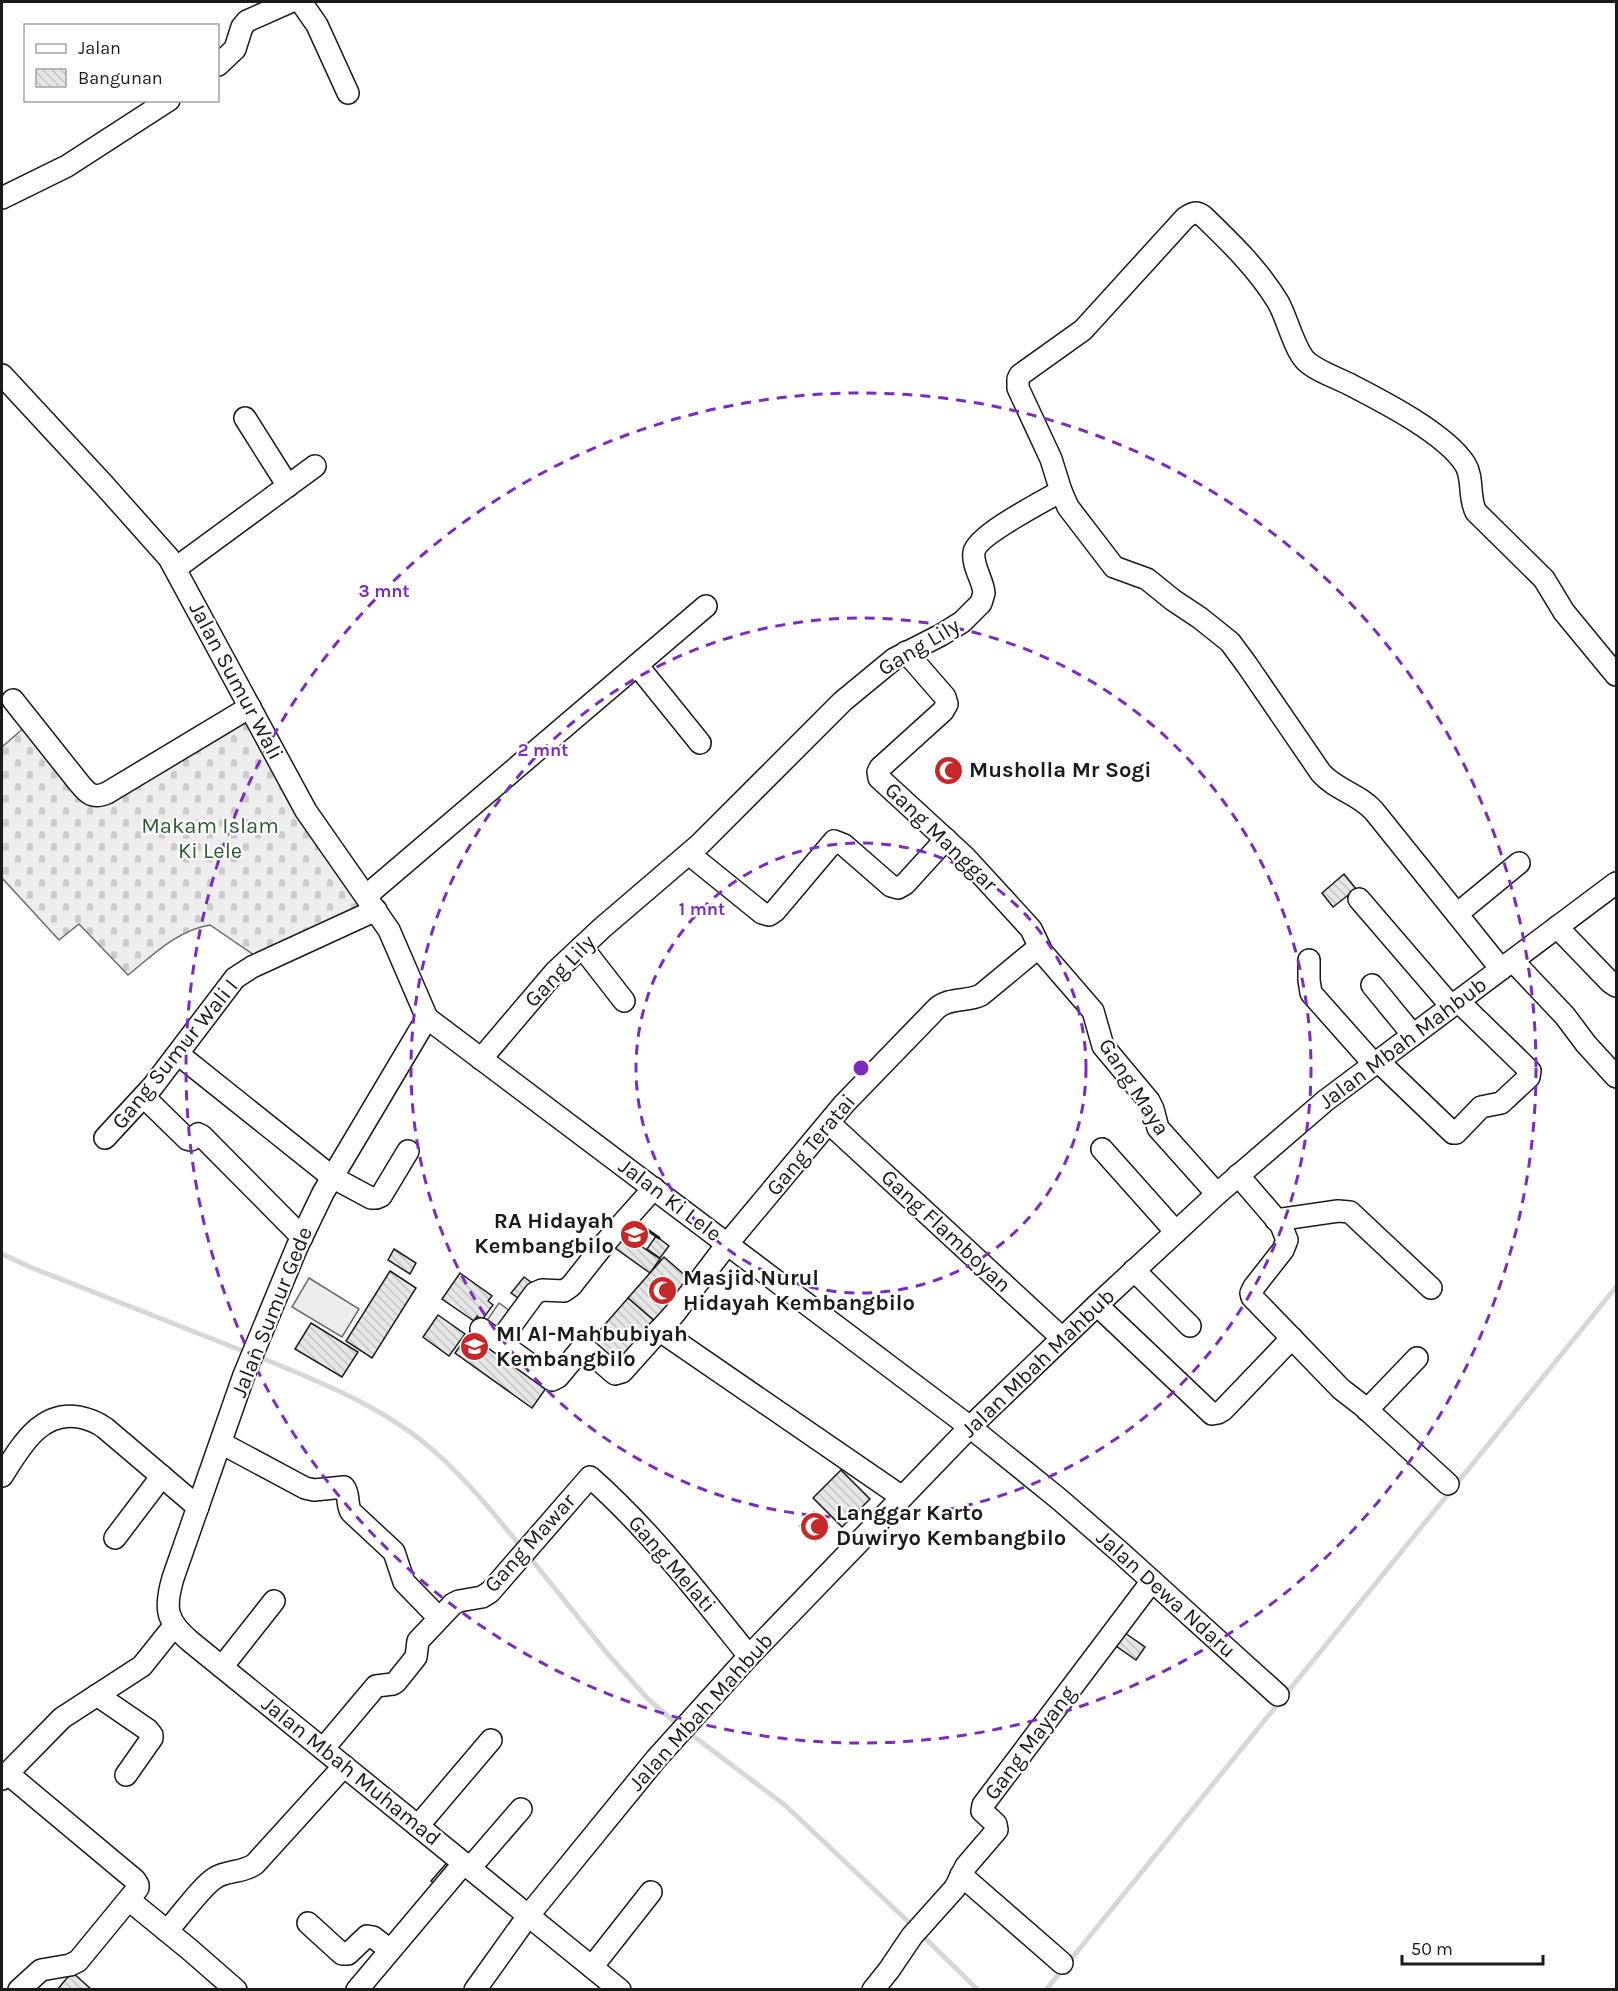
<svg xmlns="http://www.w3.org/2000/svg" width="1618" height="1991" font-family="Karla,sans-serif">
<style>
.built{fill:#ededed;stroke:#6a6a6a;stroke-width:1.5}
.cemetery{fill:url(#cemetery-stones);stroke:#6a6a6a;stroke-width:1.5}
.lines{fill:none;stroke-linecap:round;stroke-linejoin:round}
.stream{stroke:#d7d7d7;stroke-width:5}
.building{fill:url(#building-back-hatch);stroke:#1a1a1a;stroke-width:1.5}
.minor-casing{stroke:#1a1a1a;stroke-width:24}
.minor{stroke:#fff;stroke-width:21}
.wall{stroke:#1a1a1a;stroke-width:3}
.ring{fill:none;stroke:#7b2cbf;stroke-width:3;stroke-dasharray:10 8}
.labels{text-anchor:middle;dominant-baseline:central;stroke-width:4.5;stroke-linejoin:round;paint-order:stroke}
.street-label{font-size:22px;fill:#1a1a1a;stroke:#fff}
.poi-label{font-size:22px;font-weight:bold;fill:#1a1a1a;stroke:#fff;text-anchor:start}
.park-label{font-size:22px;fill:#2b5a34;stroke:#fff}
.centre{fill:#7b2cbf;stroke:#fff;stroke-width:3}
.ring-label{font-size:18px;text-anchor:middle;font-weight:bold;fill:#7b2cbf;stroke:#fff;stroke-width:4.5;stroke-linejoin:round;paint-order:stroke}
</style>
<defs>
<pattern id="cemetery-stones" width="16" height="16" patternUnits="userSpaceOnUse" patternTransform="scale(1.5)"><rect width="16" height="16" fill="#ededed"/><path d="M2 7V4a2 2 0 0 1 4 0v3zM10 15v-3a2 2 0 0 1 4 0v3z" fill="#cbcbcb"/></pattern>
<pattern id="building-back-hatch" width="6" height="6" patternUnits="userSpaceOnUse" patternTransform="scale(1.5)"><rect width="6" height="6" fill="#e6e6e6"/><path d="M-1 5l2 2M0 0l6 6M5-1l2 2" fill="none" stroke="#c5c5c5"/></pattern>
</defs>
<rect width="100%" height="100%" fill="#fff"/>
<g class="built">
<path d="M309,1278l50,31 -17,28 -50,-30z"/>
<path d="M499,1303l18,13 -18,26 -18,-13z"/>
</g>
<path class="cemetery" d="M245,717l119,189 -107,51 -47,-32c-32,5 -57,30 -82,50l-49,-51 -20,16 -57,-62v-131l25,-22 55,69z"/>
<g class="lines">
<g class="stream">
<path d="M2,1254l28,13 218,86"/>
<path d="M257,1356c61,25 128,51 178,96 32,28 60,63 87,96"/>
<path d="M528,1555l78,97 42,47 30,26"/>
<path d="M688,1732l98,74 129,122"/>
<path d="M921,1934l57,56"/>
<path d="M1046,1990l570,-703"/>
</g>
</g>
<g class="building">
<path d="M1344,874l12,15 -23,18 -11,-14z"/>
<path d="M620,1232l40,27 -10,14 -39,-28z"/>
<path d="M656,1236l13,10 -9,12 -13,-9z"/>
<path d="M394,1249l22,14 -6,11 -22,-14z"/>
<path d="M664,1257l31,27 -36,41 -31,-27z"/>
<path d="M390,1271l26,17 -44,70 -26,-17z"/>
<path d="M460,1273l32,23 -4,5 5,4 -11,15 -5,-4 -3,5 -32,-22z"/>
<path d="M524,1277l12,9 -12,16 -13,-9z"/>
<path d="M628,1298l31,27 -41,47 -31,-27z"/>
<path d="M438,1315l27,19 -16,22 -26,-19z"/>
<path d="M311,1323l47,29 -16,25 -47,-28z"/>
<path d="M472,1329l77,55 -17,24 -77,-55z"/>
<path d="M841,1470l29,29 -28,28 -29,-29z"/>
<path d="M814,1512l15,15 -14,14 -15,-15z"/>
<path d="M1125,1633l20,14 -9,13 -20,-14z"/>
<path d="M450,1859l8,7 -19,22 -8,-7z"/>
<path d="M72,1972l19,17v1h-34z"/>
</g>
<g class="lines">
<defs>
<g id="minor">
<path d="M301,2l16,23 31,68"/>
<path d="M218,65l17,-16 7,-22 5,-6 43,-19"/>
<path d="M2,198l65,-32 102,-66"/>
<path d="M2,375l102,110 65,73 137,253 83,119 38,88"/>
<path d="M245,418l43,68"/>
<path d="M1061,491l7,16 46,60 33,12 26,21 27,18 30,24 17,23 74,108c15,17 38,21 53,38l127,158"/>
<path d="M176,568l139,-102"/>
<path d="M906,652l39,45 2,7 -4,7 -63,57 -2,4 1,6 86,79 66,72 11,23 51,59 10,35 46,55 4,8 5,19 59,66"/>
<path d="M637,665l63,78"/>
<path d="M13,700l66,83c9,11 14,16 28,10l143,-86"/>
<path d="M689,854l73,59 7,2 6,-4 59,-70 10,4 47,41 7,2 7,-4 41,-45"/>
<path d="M366,896l340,-290"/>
<path d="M1359,899l92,107"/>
<path d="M1457,914l62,-51"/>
<path d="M1557,927l53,55 6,4"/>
<path d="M582,947l42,54"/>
<path d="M1309,960v20l2,13 63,71"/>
<path d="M1513,961l52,55 21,28 30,33"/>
<path d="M1372,985l41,50"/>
<path d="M427,1018l-104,175 -26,54 -53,128 -71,203c-9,31 -7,43 18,64l429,348"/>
<path d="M427,1018l543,409 89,72 61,53 158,143"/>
<path d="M178,1054l154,123 39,21h5l5,-2 27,-45"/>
<path d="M481,1059l74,-87 47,-44 98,-84 143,-143 51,-42 47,-24 21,-13 19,-19 3,-10c-1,-13 -12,-27 -10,-41 3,-17 70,-51 87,-61l-10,-32 -33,-71v-9l2,-4 63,-45 102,-112c7,-5 11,-7 18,-2 28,27 55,53 75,86 9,16 16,46 27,58 11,11 30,17 44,24 33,17 96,49 116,80 9,14 3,33 11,48l68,67 20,33 52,63"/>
<path d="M1378,1061l75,72h3l25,-26 20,-4 28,-26 1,-6 -72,-70"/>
<path d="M144,1097l43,42 4,1 7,-6 4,2 100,101"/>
<path d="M829,1123l233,215"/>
<path d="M105,1138l48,-52 82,-108 17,-11 124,-57"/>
<path d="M1102,1149l74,83"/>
<path d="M1238,1175l43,50 6,15 -4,10 -29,37 -3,6 1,4 89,92 22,17 85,78"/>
<path d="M1276,1220l62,-9 12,1 81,76"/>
<path d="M1134,1270l56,56"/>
<path d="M1097,1305l115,109 6,-1 5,-3 69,-72"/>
<path d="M481,1329l18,13 36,-49 7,-3 22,1 7,-5 34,-43 49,-55"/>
<path d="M659,1330l243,167"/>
<path d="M499,1342l53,38 6,-3 24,-29 5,2 28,24 7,-2 53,-59 53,-70 116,-139 93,-96c13,-11 30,-6 44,-13l58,-48"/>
<path d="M1367,1410l50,-52"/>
<path d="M221,1443l84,45 9,2 30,-3c6,7 2,17 7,25l43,40 10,30 35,36"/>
<path d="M2,1476c18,-28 38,-66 77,-59 10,2 18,5 26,11l93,79"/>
<path d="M115,1538l47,-62"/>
<path d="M222,1667l52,-66"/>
<path d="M97,1695l51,35 4,5v3l-26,37"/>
<path d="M323,1749l53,-63 17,-2 3,-2 20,-25 2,-16 35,-37 6,-3 23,-4 8,-5 100,-115c60,53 109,117 159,179"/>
<path d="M7,1773l128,107 3,5v3l-60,73 -8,4 -29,5 -22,20"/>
<path d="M2,1779l60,-61 80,-52 32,-40"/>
<path d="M418,1826l73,-86"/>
<path d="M470,1868l51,-59"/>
<path d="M961,1875l101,88"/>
<path d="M129,1900l60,49 47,41"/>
<path d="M308,1923l34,31h6l19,-18 6,1 17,13"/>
<path d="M167,1931c12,-13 35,-45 48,-53 12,-8 28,-5 40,-14l89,-98"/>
<path d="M592,1967l59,-75"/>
<path d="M357,1990l107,-127"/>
<path d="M475,1990l53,-74 128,-157 93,-103 221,-229 127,-122 120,-111 108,-93 291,-218"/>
<path d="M873,1990l16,-20 23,-34 43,-48 11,-22 31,-36 -1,-6 -14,-13 1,-6 169,-224"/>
</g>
</defs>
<use href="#minor" class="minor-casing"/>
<use href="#minor" class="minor"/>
<path class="wall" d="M639,1224l20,14"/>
</g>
<g class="ring">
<circle cx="861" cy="1068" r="225"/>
<circle cx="861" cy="1068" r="450"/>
<circle cx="861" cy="1068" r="675"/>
</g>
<defs>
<symbol id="mosque-disc" viewBox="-11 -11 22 22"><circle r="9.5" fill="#c62828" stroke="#fff"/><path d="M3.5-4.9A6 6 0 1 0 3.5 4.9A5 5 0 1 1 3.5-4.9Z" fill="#fff"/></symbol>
<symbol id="school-disc" viewBox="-11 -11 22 22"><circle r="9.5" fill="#c62828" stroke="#fff"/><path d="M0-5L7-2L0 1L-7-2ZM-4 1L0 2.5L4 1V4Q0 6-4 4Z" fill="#fff"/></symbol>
</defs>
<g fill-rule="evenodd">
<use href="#mosque-disc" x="932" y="754" width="33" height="33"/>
<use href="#school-disc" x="618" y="1218" width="33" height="33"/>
<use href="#mosque-disc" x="646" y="1274" width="33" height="33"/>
<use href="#school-disc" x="458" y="1330" width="33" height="33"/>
<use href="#mosque-disc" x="798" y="1510" width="33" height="33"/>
</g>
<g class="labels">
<g class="street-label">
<text transform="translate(919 647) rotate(-31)">Gang Lily</text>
<text transform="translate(236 681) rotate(62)">Jalan Sumur Wali</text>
<text transform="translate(941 837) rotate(44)">Gang Manggar</text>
<text transform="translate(560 971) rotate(-46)">Gang Lily</text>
<text transform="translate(1403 1043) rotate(-37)">Jalan Mbah Mahbub</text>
<text transform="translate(175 1054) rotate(-51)">Gang Sumur Wali I</text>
<text transform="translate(1134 1087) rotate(57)">Gang Maya</text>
<text transform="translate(811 1145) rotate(-50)">Gang Teratai</text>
<text transform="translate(670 1200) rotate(37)">Jalan Ki Lele</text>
<text transform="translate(946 1231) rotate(43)">Gang Flamboyan</text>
<text transform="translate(272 1312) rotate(-68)">Jalan Sumur Gede</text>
<text transform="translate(1038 1363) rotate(-44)">Jalan Mbah Mahbub</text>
<text transform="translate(530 1543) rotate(-48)">Gang Mawar</text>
<text transform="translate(672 1564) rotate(49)">Gang Melati</text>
<text transform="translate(1166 1594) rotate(42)">Jalan Dewa Ndaru</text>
<text transform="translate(701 1712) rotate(-48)">Jalan Mbah Mahbub</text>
<text transform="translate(1030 1743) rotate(-53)">Gang Mayang</text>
<text transform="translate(351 1771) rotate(39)">Jalan Mbah Muhamad</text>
</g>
<g class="poi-label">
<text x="969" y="770">Musholla Mr Sogi</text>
<text x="614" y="1221" text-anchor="end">RA Hidayah<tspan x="614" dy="25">Kembangbilo</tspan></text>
<text x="683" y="1278">Masjid Nurul<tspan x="683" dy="25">Hidayah Kembangbilo</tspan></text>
<text x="496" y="1334">MI Al-Mahbubiyah<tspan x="496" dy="25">Kembangbilo</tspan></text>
<text x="836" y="1513">Langgar Karto<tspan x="836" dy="25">Duwiryo Kembangbilo</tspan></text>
</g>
<g class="park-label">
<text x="210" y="826">Makam Islam<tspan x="210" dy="25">Ki Lele</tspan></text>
</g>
</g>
<circle cx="861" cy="1068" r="9" class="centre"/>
<g class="ring-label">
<text x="384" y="597">3 mnt</text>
<text x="543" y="756">2 mnt</text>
<text x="702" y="915">1 mnt</text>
</g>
<rect width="1618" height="1991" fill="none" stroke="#1a1a1a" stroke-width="6"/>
<rect x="24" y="24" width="195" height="78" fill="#ffffff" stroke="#a3a3a3" stroke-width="1.5"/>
<rect x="36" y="44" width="30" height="9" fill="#ffffff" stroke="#a3a3a3" stroke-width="1.5"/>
<text x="78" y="54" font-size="18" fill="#1a1a1a">Jalan</text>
<rect x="36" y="69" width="30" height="18" fill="url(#building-back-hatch)" stroke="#a3a3a3" stroke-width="1.5"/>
<text x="78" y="84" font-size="18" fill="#1a1a1a">Bangunan</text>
<path d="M1402 1955v9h141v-9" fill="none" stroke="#1a1a1a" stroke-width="3"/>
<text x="1411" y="1955" font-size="18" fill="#1a1a1a" stroke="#ffffff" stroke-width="4.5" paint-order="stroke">50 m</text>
</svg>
